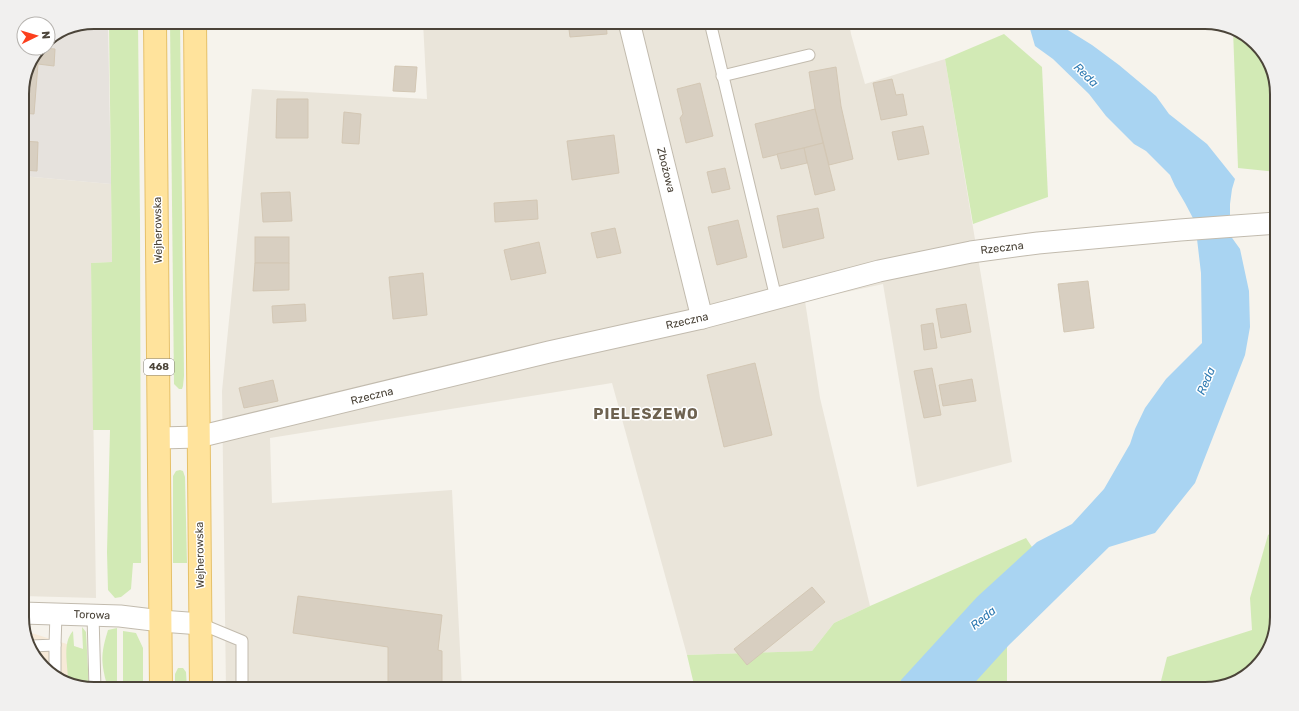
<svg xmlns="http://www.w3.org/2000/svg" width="1299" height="711" font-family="Rubik,sans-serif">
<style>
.residential{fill:#eae5da}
.commercial{fill:#f7ead8}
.industrial{fill:#e6e2dd}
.green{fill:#d2eab5}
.water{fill:#a9d4f2}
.building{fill:#d8cfc1;stroke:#d3c7b4}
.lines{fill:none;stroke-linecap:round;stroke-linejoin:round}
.service-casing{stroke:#c2bbae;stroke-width:13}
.minor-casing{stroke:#c2bbae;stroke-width:23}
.primary-casing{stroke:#e6c16a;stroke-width:24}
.service{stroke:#fff;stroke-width:11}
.minor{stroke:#fff;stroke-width:21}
.primary{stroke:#ffe39c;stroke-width:22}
.labels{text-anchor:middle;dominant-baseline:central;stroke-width:3;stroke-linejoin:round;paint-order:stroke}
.shield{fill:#fff;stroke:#817c74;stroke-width:1}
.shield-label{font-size:10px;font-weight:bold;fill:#4b4439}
.street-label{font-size:11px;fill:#4b4439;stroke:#fff}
.water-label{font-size:12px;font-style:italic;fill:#2e7ab2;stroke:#fff}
.district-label{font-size:15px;font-weight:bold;letter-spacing:1px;fill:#6e6250;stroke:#fff}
.rim{fill:none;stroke:#4b4439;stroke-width:2}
</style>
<rect width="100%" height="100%" fill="#f6f3ec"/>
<g class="residential">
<path d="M423,22h426l2,12 14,50 80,-25 67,403 -95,25 -34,-203 -78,17 15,97 50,208 -36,17 -22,28 -125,4 -75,-272 -342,55 2,65 180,-13 10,199h-236l-4,-298 30,-302 175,10z"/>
<path d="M22,176l89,8 1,78 -21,1 5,335 -74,-2z"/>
</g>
<path class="commercial" d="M25,631l58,18 1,37 -26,-7 -24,-22z"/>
<path class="industrial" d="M94,22h14l3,162 -89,-8v-86l19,-42h7v-8l19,-13z"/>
<g class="green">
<path d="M109,22h29l2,199 1,342h-8l-2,26 -10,8 -6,1 -7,-8 -1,-38 3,-122h-17l-2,-167 21,-1z"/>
<path d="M170,22h10l4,354 -1,10 -1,3h-3l-5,-5z"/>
<path d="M1233,29l8,3 24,22 12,36v82l-39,-4z"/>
<path d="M1004,34l38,33 6,130 -75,27 -28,-165z"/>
<path d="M180,470l3,1 2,6 2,86h-14v-87l3,-5z"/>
<path d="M1277,528v89l-10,36 -26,26 -36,10h-46l8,-32 85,-27 -2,-32 18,-63z"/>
<path d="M1026,538l16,24 -35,65v62h-312l-8,-34 125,-4 22,-28 36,-17z"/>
<path d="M82,627l4,5 3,56 -5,-2v-6h-16c0,-16 -6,-37 5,-49l1,15 9,3z"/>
<path d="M117,628v61h-9c-7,-26 -8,-33 0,-59z"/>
<path d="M123,631l13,2 7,15v41h-20z"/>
<path d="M178,668h5l3,4 1,17h-12v-15z"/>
</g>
<path class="water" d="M1028,22h27l37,23 27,20 37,31 13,18 38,30 28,35 -3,10 -2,15v31l10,14 9,42 1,36 -5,28 -50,128 -40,50 -46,14 -100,98 -40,44h-70l2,-9 76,-83 60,-55 35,-18 32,-35 26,-45 5,-15 10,-21 21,-29 36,-36 -1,-70 -6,-51 -10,-19 -10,-17 -5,-11 -24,-24 -12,-7 -28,-28 -17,-22 -36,-35 -18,-13z"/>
<g class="building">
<path d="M568,22h38l1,12 -37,3z"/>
<path d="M801,22h27l-25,6z"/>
<path d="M41,48l14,1 -1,17 -16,-2 -4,50 -12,-1v-23z"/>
<path d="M395,66l22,1 -2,25 -22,-1z"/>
<path d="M836,67l5,39 12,53 -24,6 -14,-56 -6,-37z"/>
<path d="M892,79l4,16 7,-1 4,21 -26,5 -8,-37z"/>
<path d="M700,83l13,53 -27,7 -6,-25 3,-4 -6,-25z"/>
<path d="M277,99h31v39h-32z"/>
<path d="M815,109l8,34 -60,15 -8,-34z"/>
<path d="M344,112l17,2 -2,30 -17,-1z"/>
<path d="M923,126l6,28 -31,6 -6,-28z"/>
<path d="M614,135l5,38 -47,7 -5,-39z"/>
<path d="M22,141l16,1 -1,29 -15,-1z"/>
<path d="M823,143l12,47 -20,5 -11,-47z"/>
<path d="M804,148l3,15 -26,6 -4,-15z"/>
<path d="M725,168l5,21 -18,4 -5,-21z"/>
<path d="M290,192l2,29 -29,1 -2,-29z"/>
<path d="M537,200l1,19 -43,3 -1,-19z"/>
<path d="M818,208l6,30 -41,10 -6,-32z"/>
<rect x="22" y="209" width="2" height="34"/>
<path d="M738,220l9,37 -30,8 -9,-38z"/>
<path d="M615,228l6,25 -24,5 -6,-25z"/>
<rect x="255" y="237" width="34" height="26"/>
<path d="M539,242l7,31 -35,7 -7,-30z"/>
<path d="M255,263h34v27l-36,1z"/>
<path d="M423,273l4,42 -34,4 -4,-42z"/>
<path d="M1088,281l6,47 -30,4 -6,-48z"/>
<rect x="22" y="283" width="2" height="53"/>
<path d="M305,304l1,17 -33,2 -1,-17z"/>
<path d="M966,304l5,28 -30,6 -5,-29z"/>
<path d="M933,323l4,25 -13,2 -3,-25z"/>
<path d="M755,363l17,72 -48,12 -17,-72z"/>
<path d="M932,368l9,47 -17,3 -10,-47z"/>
<path d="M972,379l4,22 -33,5 -4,-21z"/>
<path d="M273,380l5,21 -34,7 -5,-20z"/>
<path d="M812,587l13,15 -78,63 -13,-16z"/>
<path d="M298,596l144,19 -4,35 4,1v38h-54v-42l-95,-14z"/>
</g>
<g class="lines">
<defs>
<g id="service">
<path d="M710,22l66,276"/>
<path d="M722,76l87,-21"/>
<path d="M93,615l2,74"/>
<path d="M201,624l41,17v48"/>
<path d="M31,646l24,-1 1,-31"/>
<path d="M55,676v-31"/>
</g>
<g id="minor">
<path d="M629,22l73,296"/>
<path d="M160,438l38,-1 351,-85 153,-34 177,-47 92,-19 67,-9 142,-13 97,-7"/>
<path d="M22,613l98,3 41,5 40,3"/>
</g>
<g id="primary">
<path d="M155,22l6,667"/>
<path d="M195,22l6,667"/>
</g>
</defs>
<use href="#service" class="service-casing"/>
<use href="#minor" class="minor-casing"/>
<use href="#primary" class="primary-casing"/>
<use href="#service" class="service"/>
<use href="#minor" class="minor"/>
<use href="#primary" class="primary"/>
</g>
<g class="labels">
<rect class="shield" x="144" y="359" width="30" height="16" rx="3"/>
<g class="shield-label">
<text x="159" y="367">468</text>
</g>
<g class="street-label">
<text transform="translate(666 170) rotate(76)">Zbożowa</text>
<text transform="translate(158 230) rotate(-91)">Wejherowska</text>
<text transform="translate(1002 248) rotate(-7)">Rzeczna</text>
<text transform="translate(687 321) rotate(-13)">Rzeczna</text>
<text transform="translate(372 396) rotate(-14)">Rzeczna</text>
<text transform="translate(200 555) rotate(-91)">Wejherowska</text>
<text transform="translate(92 615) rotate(2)">Torowa</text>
</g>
<g class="water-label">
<text transform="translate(1086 75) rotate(44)">Reda</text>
<text transform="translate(1206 381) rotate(-67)">Reda</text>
<text transform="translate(983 618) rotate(-39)">Reda</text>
</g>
<g class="district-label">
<text x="646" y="414">PIELESZEWO</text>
</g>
</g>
<path d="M0 0H1299V711H0ZM94 29H1205A65 65 0 0 1 1270 94V617A65 65 0 0 1 1205 682H94A65 65 0 0 1 29 617V94A65 65 0 0 1 94 29Z" fill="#f1f0ef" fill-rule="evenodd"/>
<path class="rim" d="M94 29H1205A65 65 0 0 1 1270 94V617A65 65 0 0 1 1205 682H94A65 65 0 0 1 29 617V94A65 65 0 0 1 94 29Z"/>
<g transform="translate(36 36) rotate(85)"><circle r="19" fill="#ffffff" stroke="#b7b4b0"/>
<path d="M0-3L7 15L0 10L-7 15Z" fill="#fc3f1d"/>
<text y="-6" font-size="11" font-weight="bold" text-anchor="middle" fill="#4b4439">N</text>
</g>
</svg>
